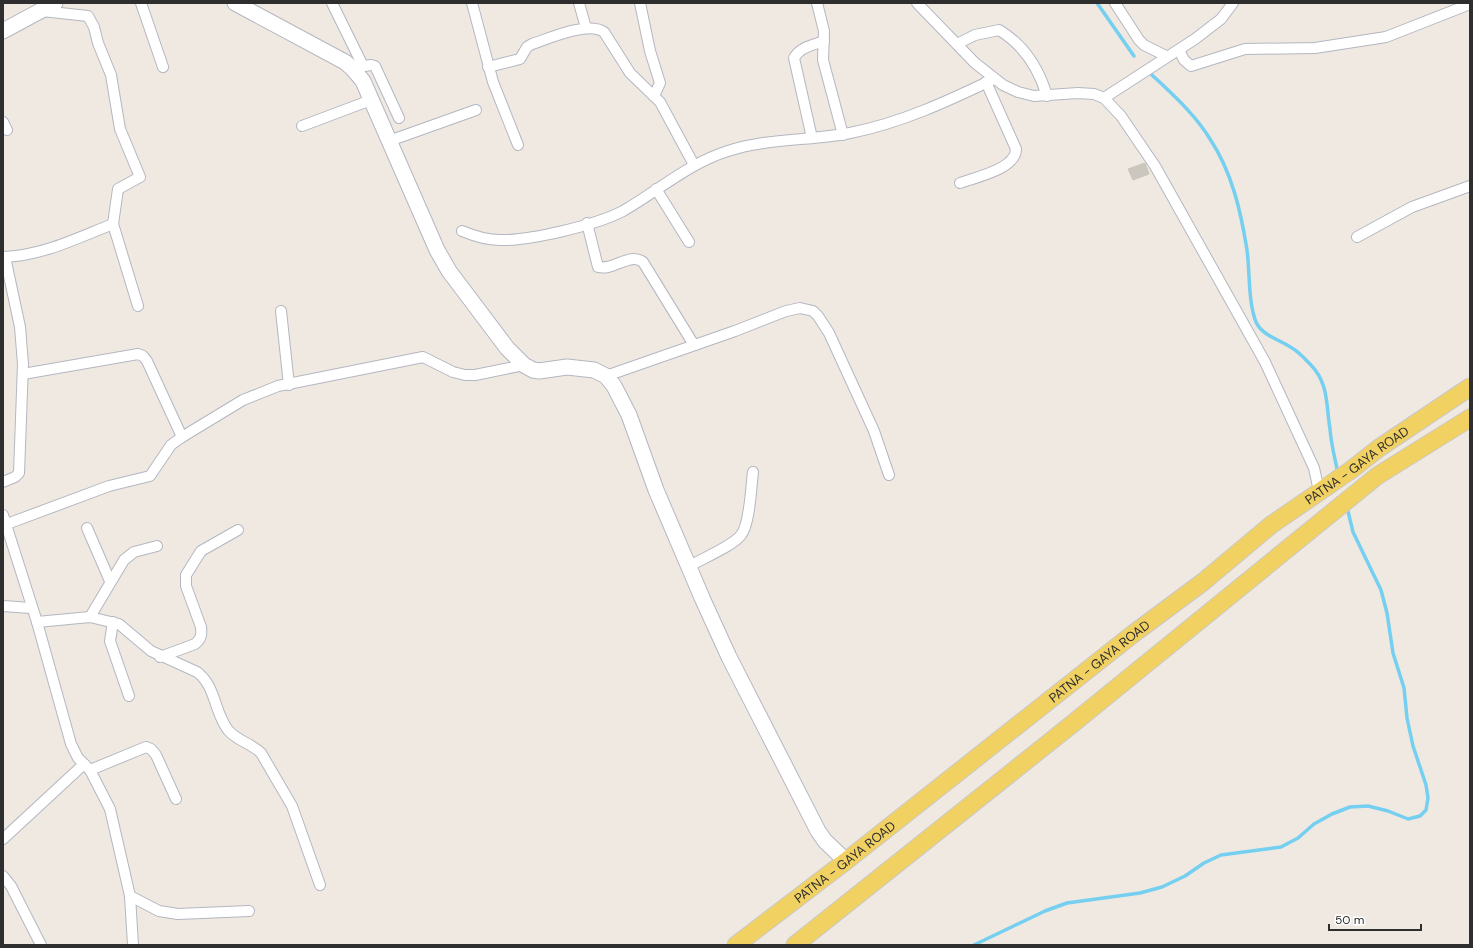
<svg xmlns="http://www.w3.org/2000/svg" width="1473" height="948" font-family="'DM Sans',sans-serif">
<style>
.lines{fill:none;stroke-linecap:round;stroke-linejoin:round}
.stream{stroke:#75cff0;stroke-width:3.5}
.building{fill:#cbc7bf;stroke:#cbc5ba}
.street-casing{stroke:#b4b7c1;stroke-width:12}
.secondary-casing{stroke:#b4b7c1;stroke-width:17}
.primary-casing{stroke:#c9c9c9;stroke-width:19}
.street{stroke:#fff;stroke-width:10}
.secondary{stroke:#fff;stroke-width:15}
.primary{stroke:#f2d163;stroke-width:17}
.labels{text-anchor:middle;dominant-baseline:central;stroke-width:3;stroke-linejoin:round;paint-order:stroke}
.street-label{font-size:13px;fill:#2e2e2e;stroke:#fff}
</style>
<rect width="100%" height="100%" fill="#efe9e1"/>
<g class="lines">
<g class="stream">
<path d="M1097,3l37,53"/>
<path d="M1151,74c21,20 44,40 59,65 22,33 31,73 37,111 3,22 1,52 9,72 6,14 25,18 36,26 7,4 13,11 18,16 19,19 16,41 20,65 1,15 5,30 8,44"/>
<path d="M974,945l71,-34 22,-8 73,-10 22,-6 23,-11 19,-13 17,-8 60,-8 17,-9 16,-14 18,-10 18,-7 18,-1 20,5 20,8 12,-3 6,-6 2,-12 -2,-13 -13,-39 -6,-28 -3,-30 -11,-35 -6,-40 -6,-23 -28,-58 -6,-25"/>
</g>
</g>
<path class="building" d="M1145,163l4,11 -16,6 -5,-11z"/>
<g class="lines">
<defs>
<g id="street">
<path d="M141,3l22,64"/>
<path d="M332,3l31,63"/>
<path d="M472,3l21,79 25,63"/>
<path d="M579,3l7,25"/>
<path d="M640,3l10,48 10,32 -6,13"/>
<path d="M817,3l7,28 -1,29 20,75"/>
<path d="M917,3l58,60 28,22 15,7 16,4 44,-3 16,1 10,4 17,18 34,50 110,196 49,106 5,23"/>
<path d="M1115,3l24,37 5,5 22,11"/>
<path d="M42,11l46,5 6,11 4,16 13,32 9,54 20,48 -22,12 -5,35 25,82"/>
<path d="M957,44l18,-9 24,-5c25,15 40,39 48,66"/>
<path d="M1179,50l5,10 7,6 54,-17 70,-1 71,-11 84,-33"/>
<path d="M488,67l32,-8 7,-12 5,-3c18,-6 56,-23 72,-12l26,41 30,29 34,63"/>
<path d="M352,68l19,-3 4,1 24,52"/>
<path d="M1104,98l91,-59 26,-20 12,-16"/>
<path d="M3,122l4,8"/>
<path d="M302,126l69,-26"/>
<path d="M812,138l-18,-80c6,-11 19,-13 30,-17"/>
<path d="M389,141l87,-31"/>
<path d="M960,183c16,-6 56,-14 56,-34l-30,-67"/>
<path d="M656,189l33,53"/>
<path d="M587,223l11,44c16,4 31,-15 45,-5l51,83"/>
<path d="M462,231c12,5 24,9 38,9 30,1 96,-15 123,-29 35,-20 66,-48 105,-60 39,-13 82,-10 122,-18 51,-10 98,-32 144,-54"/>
<path d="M1357,237l55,-30 58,-21"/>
<path d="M3,257c39,-1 74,-19 110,-33"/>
<path d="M281,311l8,74"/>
<path d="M23,374l115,-20 5,2 4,5 35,76"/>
<path d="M606,376l129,-45 51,-20 14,-3 13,3 5,5 11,17 45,98 15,44"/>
<path d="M3,482l12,-5 4,-4 4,-109 -3,-37 -15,-70"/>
<path d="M3,515l34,107 34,122 7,14 12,12 20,39 20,87 3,49"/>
<path d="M7,524l102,-38 41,-10 21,-31 11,-8 61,-37 35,-14 145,-29 30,15 12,3h10l49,-10"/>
<path d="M87,528l23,53"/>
<path d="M688,567c13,-8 45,-21 53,-32 9,-11 10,-48 12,-63"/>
<path d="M3,606l28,2"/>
<path d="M90,617l34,-57 10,-8 23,-6"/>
<path d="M37,622l53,-5 29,7 32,27 46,21c19,14 17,40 31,58 9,11 23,13 33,23l31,53 28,79"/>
<path d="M113,622l-3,19 19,55"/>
<path d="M160,657l35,-13c6,-5 7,-9 6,-17l-15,-41v-11l15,-24 37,-21"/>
<path d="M90,770l56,-23 5,2 5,6 20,44"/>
<path d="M3,839l81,-75"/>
<path d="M3,876l8,10 30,59"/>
<path d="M130,896l29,15 19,3 71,-3"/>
</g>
<g id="secondary">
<path d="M235,3l110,59 7,6 11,13 74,169 12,21 58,77 17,17 9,5 6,1 28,-4 27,3 12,6 8,10 15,29 27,75 47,110 26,57 89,174 7,10 21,20"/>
<path d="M3,31l52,-28"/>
</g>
<g id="primary">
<path id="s1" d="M736,945l110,-84 287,-227 70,-52 68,-57 80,-55 28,-22 91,-61"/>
<path d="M795,945l276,-220 306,-249 93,-58"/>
</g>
</defs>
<use href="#street" class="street-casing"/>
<use href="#secondary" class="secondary-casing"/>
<use href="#primary" class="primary-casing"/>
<use href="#street" class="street"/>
<use href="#secondary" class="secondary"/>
<use href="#primary" class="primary"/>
</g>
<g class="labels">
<g class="street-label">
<text stroke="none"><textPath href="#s1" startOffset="785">PATNA - GAYA ROAD</textPath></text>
<text stroke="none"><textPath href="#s1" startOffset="461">PATNA - GAYA ROAD</textPath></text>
<text stroke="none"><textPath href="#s1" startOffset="137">PATNA - GAYA ROAD</textPath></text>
</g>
</g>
<rect width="1473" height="948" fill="none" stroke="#2e2e2e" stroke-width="8"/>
<path d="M1329 924v6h92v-6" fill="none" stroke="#2e2e2e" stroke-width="2"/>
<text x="1335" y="924" font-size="12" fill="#2e2e2e" stroke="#ffffff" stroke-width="3" paint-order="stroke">50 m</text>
</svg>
